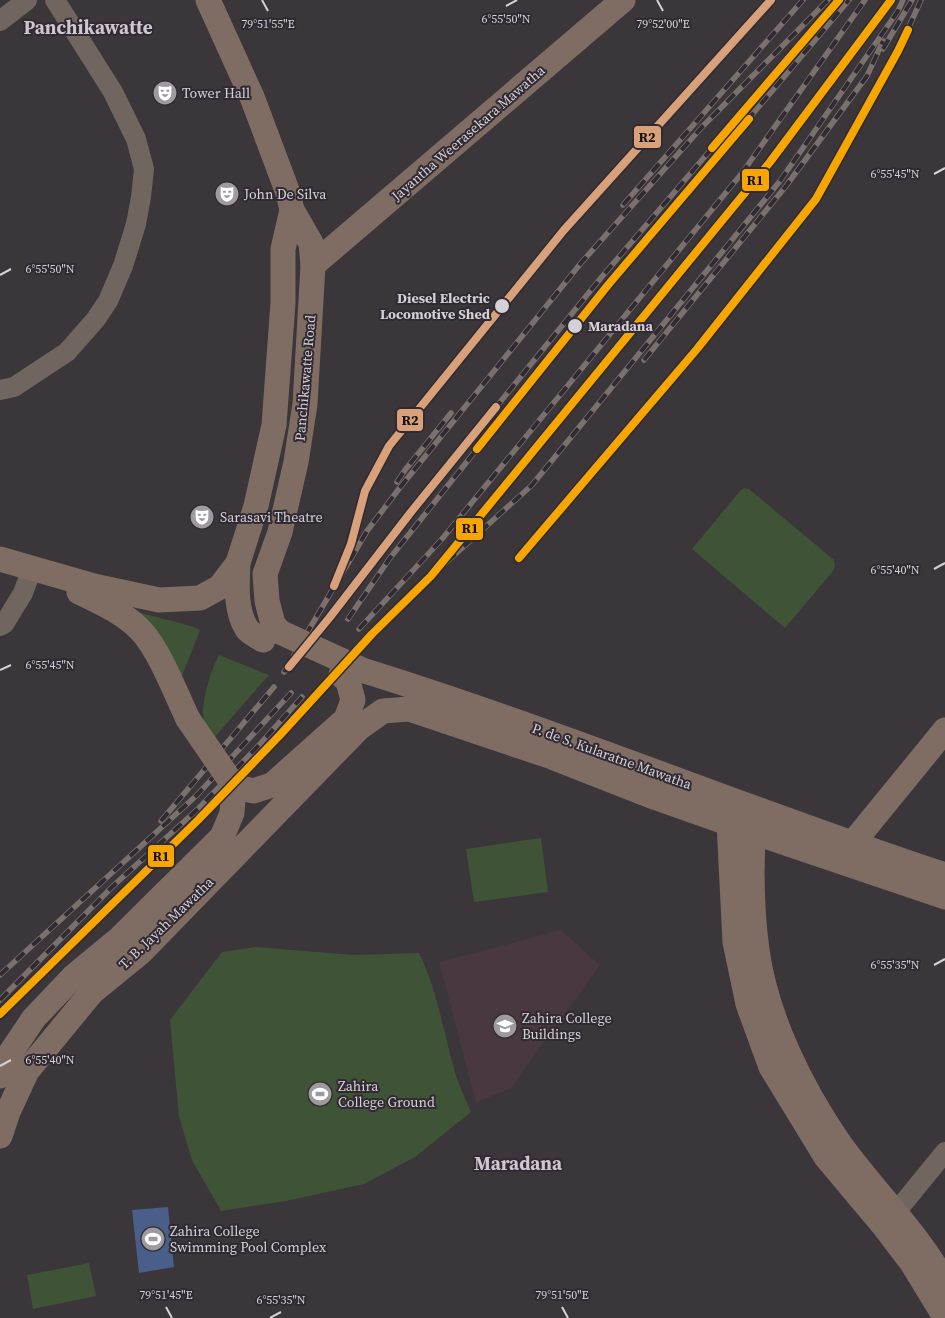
<svg xmlns="http://www.w3.org/2000/svg" width="945" height="1318" font-family="'Source Serif 4',serif">
<style>
.education{fill:#493840}
.green{fill:#3f5436}
.water{fill:#495e89}
.lines{fill:none;stroke-linecap:round;stroke-linejoin:round}
.minor{stroke:#70655f;stroke-width:20}
.major{stroke:#7f6d64;stroke-width:25}
.rail-casing{stroke:#7a716e;stroke-width:5.5}
.rail{stroke:#312a32;stroke-width:4;stroke-dasharray:11;stroke-linecap:butt}
.major-bridge{stroke:#7f6d64;stroke-width:25}
.rail-1-casing{stroke:#312a32;stroke-width:11}
.rail-2-casing{stroke:#312a32;stroke-width:11}
.rail-1{stroke:#f7a600;stroke-width:8}
.rail-2{stroke:#d9a179;stroke-width:8}
.ticks{fill:none;stroke:#d4d0d6;stroke-width:2}
.stop-dot{fill:#d4d0d6;stroke:#312a32;stroke-width:2}
.labels{text-anchor:middle;dominant-baseline:central;stroke-width:4;stroke-linejoin:round;paint-order:stroke}
.poi-label{font-size:14px;fill:#d4d0d6;stroke:#312a32;text-anchor:start}
.street-label{font-size:14px;fill:#d4d0d6;stroke:#312a32}
.stop-label{font-size:14px;font-weight:bold;fill:#d4d0d6;stroke:#312a32;text-anchor:end}
.district-label{font-size:19px;font-weight:bold;fill:#cfc6d1;stroke:#312a32}
.ticks-label{font-size:12px;text-anchor:middle;fill:#d4d0d6;stroke:#312a32;stroke-width:4;stroke-linejoin:round;paint-order:stroke}
.line-badge{stroke:#312a32;stroke-width:2}
.pale-badge-label{font-size:14px;text-anchor:middle;font-weight:bold;fill:#111}
</style>
<rect width="100%" height="100%" fill="#3a363a"/>
<path class="education" d="M561,930l39,35 -89,123 -35,15 -37,-141z"/>
<g class="green">
<path d="M744,488l5,1 85,71 1,6 -2,5 -48,57 -93,-79 48,-58z"/>
<path d="M126,609l65,17 9,4 -20,51z"/>
<path d="M219,655l50,20 -56,64c-3,-6 -8,-12 -9,-18 -4,-17 7,-51 15,-66z"/>
<path d="M541,838l7,54 -74,10 -8,-53z"/>
<path d="M256,947l97,8 66,-2c19,39 25,82 37,123 4,12 10,24 15,36l-56,45 -51,27 -78,17 -65,10 -29,-51 -13,-43 -9,-97 52,-68z"/>
<path d="M89,1263l7,33 -63,13 -6,-34z"/>
</g>
<path class="water" d="M168,1207l6,60 -35,6 -7,-63z"/>
<g class="lines">
<g class="minor">
<path d="M0,21l27,-21"/>
<path d="M0,390l14,-3 53,-35 29,-33 12,-18 15,-35 13,-42 5,-27 3,-28 -8,-30 -23,-47 -58,-92"/>
<path d="M0,626l4,-2 19,-31 9,-24"/>
<path d="M896,1212l49,-60"/>
</g>
<g class="major">
<path d="M208,0l44,97 36,96 4,17 19,33 2,22 -8,139 -9,58 -16,70 -15,42 2,27 6,23 7,8"/>
<path d="M313,265l310,-265"/>
<path d="M0,559l94,27 65,14 41,-2 20,-11 18,-24 18,-57 18,-81 9,-122v-54l9,-39"/>
<path d="M238,563c-1,21 -3,47 9,66 3,4 11,8 16,11"/>
<path d="M79,592c22,11 48,22 64,41 18,21 33,61 45,86"/>
<path d="M365,671c196,61 386,140 580,204"/>
<path d="M729,808v15l6,119 13,62 23,63 55,90 57,68 29,38 33,54"/>
<path d="M754,818c-3,44 -3,88 3,132 9,67 45,139 83,194 34,47 77,88 105,139"/>
<path d="M852,844l93,-114"/>
<path d="M0,1076l7,-18 27,-40 39,-41 46,-38 103,-102 10,-24 2,-27 19,5 19,-6 74,-66 7,-19 -5,-19 -7,-6"/>
<path d="M0,1136l8,-24 19,-41 65,-79 49,-40 218,-224 24,-17 26,-2 143,48 102,40 99,35 192,65"/>
</g>
<defs>
<g id="rail">
<path d="M883,49l29,-49"/>
<path d="M623,205l180,-205"/>
<path d="M644,360l142,-174 81,-110 16,-35"/>
<path d="M397,482l8,-12 46,-57"/>
<path d="M345,558l20,-67 24,-45 175,-216 207,-230"/>
<path d="M519,558l178,-209 119,-150 82,-148 23,-51"/>
<path d="M431,576l101,-91 248,-304 118,-170 5,-11"/>
<path d="M330,617l81,-105 189,-233 239,-279"/>
<path d="M348,619l42,-61 218,-273 241,-285"/>
<path d="M359,629l83,-90 300,-366 123,-173"/>
<path d="M294,655l73,-124 31,-41 183,-227 121,-136 126,-127"/>
<path d="M284,672l2,-3"/>
<path d="M161,821l113,-134"/>
<path d="M0,975l197,-180 94,-102"/>
<path d="M0,1000l113,-114 86,-78 61,-64 42,-47"/>
<path d="M0,1014c105,-103 214,-203 311,-314"/>
</g>
</defs>
<use href="#rail" class="rail-casing"/>
<use href="#rail" class="rail"/>
<g class="major-bridge">
<path d="M280,632l85,39"/>
<path d="M188,719l46,67"/>
</g>
<defs>
<g id="rail-1">
<path d="M712,148l127,-148"/>
<path d="M477,449l131,-164 141,-166"/>
<path d="M519,558l178,-209 119,-150 82,-148 10,-21"/>
<path d="M0,1014l198,-194 82,-85 92,-101 59,-58 339,-414 121,-162"/>
</g>
<g id="rail-2">
<path d="M334,586l17,-42 14,-53 24,-45 175,-216 207,-230"/>
<path d="M289,667l41,-50 81,-105 85,-105"/>
</g>
</defs>
<use href="#rail-1" class="rail-1-casing"/>
<use href="#rail-2" class="rail-2-casing"/>
<use href="#rail-1" class="rail-1"/>
<use href="#rail-2" class="rail-2"/>
</g>
<path class="ticks" d="M262,0l6,11M657,0l6,11M506,6l11,-6M934,174l11,-6M0,275l11,-6M934,569l11,-6M0,670l11,-5M934,965l11,-6M0,1066l11,-6M166,1307l6,11M562,1307l6,11M270,1318l11,-6"/>
<defs>
<symbol id="theatre-disc" viewBox="-11 -11 22 22"><circle r="9.5" fill="#9e9a9f" stroke="#312a32"/><path d="M-5-5.5Q0-4 5-5.5V0Q5 5 0 6Q-5 5-5 0ZM-3.3-2.5H-1v1.5H-3.3ZM1-2.5H3.3v1.5H1ZM-2.8 1Q0 5.5 2.8 1Z" fill="#fff"/></symbol>
<symbol id="school-disc" viewBox="-11 -11 22 22"><circle r="9.5" fill="#9e9a9f" stroke="#312a32"/><path d="M0-5L7-2L0 1L-7-2ZM-4 1L0 2.5L4 1V4Q0 6-4 4Z" fill="#fff"/></symbol>
<symbol id="stadium-disc" viewBox="-11 -11 22 22"><circle r="9.5" fill="#9e9a9f" stroke="#312a32"/><path d="M0-5a6.5 5 0 1 0 0 10a6.5 5 0 1 0 0-10ZM-3.5-1.8h7v3.6h-7Z" fill="#fff"/></symbol>
</defs>
<g fill-rule="evenodd">
<use href="#theatre-disc" x="151" y="79" width="28" height="28"/>
<use href="#theatre-disc" x="213" y="180" width="28" height="28"/>
<use href="#theatre-disc" x="188" y="503" width="28" height="28"/>
<use href="#school-disc" x="491" y="1012" width="28" height="28"/>
<use href="#stadium-disc" x="306" y="1080" width="28" height="28"/>
<use href="#stadium-disc" x="139" y="1225" width="28" height="28"/>
</g>
<g class="stop-dot">
<circle cx="502" cy="306" r="8"/>
<circle cx="575" cy="326" r="8"/>
</g>
<g class="labels">
<g class="poi-label">
<text x="182" y="93">Tower Hall</text>
<text x="244" y="194">John De Silva</text>
<text x="220" y="517">Sarasavi Theatre</text>
<text x="522" y="1018">Zahira College<tspan x="522" dy="16">Buildings</tspan></text>
<text x="338" y="1086">Zahira<tspan x="338" dy="16">College Ground</tspan></text>
<text x="170" y="1231">Zahira College<tspan x="170" dy="16">Swimming Pool Complex</tspan></text>
</g>
<g class="street-label">
<text transform="translate(468 133) rotate(-41)">Jayantha Weerasekara Mawatha</text>
<text transform="translate(305 378) rotate(-85)">Panchikawatte Road</text>
<text transform="translate(612 756) rotate(20)">P. de S. Kularatne Mawatha</text>
<text transform="translate(166 923) rotate(-44)">T. B. Jayah Mawatha</text>
</g>
<g class="stop-label">
<text x="490" y="298">Diesel Electric<tspan x="490" dy="16">Locomotive Shed</tspan></text>
<text x="588" y="326" text-anchor="start">Maradana</text>
</g>
<g class="district-label">
<text x="88" y="27">Panchikawatte</text>
<text x="518" y="1163">Maradana</text>
</g>
</g>
<g class="ticks-label">
<text x="506" y="23">6°55'50"N</text>
<text x="268" y="28">79°51'55"E</text>
<text x="663" y="28">79°52'00"E</text>
<text x="895" y="178">6°55'45"N</text>
<text x="50" y="273">6°55'50"N</text>
<text x="895" y="574">6°55'40"N</text>
<text x="50" y="669">6°55'45"N</text>
<text x="895" y="969">6°55'35"N</text>
<text x="50" y="1064">6°55'40"N</text>
<text x="166" y="1299">79°51'45"E</text>
<text x="562" y="1299">79°51'50"E</text>
<text x="281" y="1304">6°55'35"N</text>
</g>
<g class="line-badge">
<rect x="633" y="125" width="29" height="24" rx="5" fill="#d9a179"/>
<rect x="741" y="168" width="29" height="24" rx="5" fill="#f7a600"/>
<rect x="396" y="408" width="28" height="24" rx="5" fill="#d9a179"/>
<rect x="455" y="517" width="29" height="24" rx="5" fill="#f7a600"/>
<rect x="147" y="844" width="28" height="24" rx="5" fill="#f7a600"/>
</g>
<g class="pale-badge-label">
<text x="647" y="142">R2</text>
<text x="755" y="185">R1</text>
<text x="410" y="425">R2</text>
<text x="470" y="533">R1</text>
<text x="161" y="861">R1</text>
</g>
</svg>
